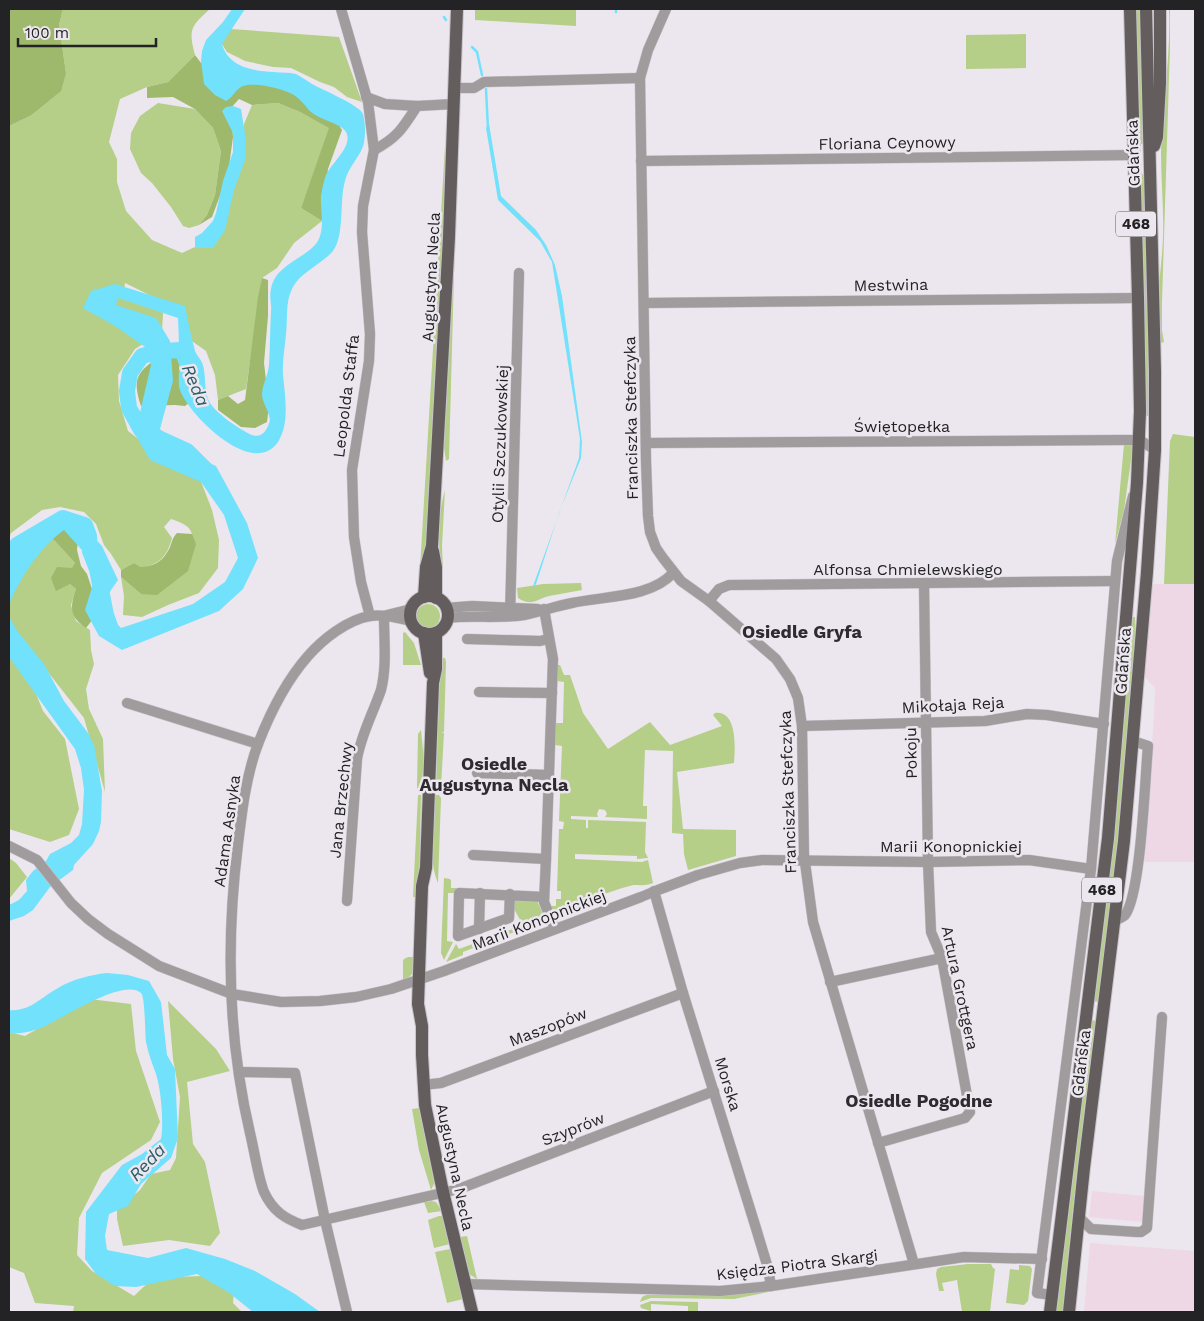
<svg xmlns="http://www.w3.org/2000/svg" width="1204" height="1321" font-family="'Work Sans',sans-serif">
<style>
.commercial{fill:#eed8e5}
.green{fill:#b5ce88}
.forest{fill:#9eb96b}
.water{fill:#72e1fb}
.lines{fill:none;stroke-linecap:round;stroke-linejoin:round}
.stream{stroke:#72e1fb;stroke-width:2.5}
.river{stroke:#72e1fb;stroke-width:16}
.minor-casing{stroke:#c8c4ca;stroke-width:11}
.major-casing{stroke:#c8c4ca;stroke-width:14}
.minor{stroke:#a09c9d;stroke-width:10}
.major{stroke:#645d5e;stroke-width:12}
.labels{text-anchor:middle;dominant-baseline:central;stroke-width:5;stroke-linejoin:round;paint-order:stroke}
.shield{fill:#ece7ee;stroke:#5f5d61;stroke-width:1}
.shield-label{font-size:15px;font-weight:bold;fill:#232224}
.street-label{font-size:16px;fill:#232224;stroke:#ece7ee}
.water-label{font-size:18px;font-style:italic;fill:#2d5d68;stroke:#ece7ee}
.neighbourhood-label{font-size:18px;font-weight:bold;fill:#2e2a30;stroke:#ece7ee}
</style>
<rect width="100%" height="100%" fill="#ece7ee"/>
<g class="commercial">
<path d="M1153,584h42v278h-51l10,-147 1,-27 -11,-12z"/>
<path d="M1092,1191l52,5 -2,26 -53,-5z"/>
<path d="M1090,1243l105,8v61h-111z"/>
</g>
<g class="green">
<path d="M63,9h147c-19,17 -22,20 -15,46l-27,27 -21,5 -27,12 -11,43 8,17v23l9,29 26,29 30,13 26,-12 32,-76 4,-41 8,-19 26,-2 22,9 30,16 -29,80 21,13 -28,22 -17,25 -15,10 -16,111 -28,11 -3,-25 -9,-24 -17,-12 -7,-28 -57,-28 -1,9 39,21 -1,19 -27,17 -17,26 1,26 9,30 21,16 51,32 12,31 7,30 -1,28 -19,25 -31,12 -26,12 -19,-2 1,-19 -3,-19 20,17 51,-60c-3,-10 -13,-12 -21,-15l-7,8 8,11c-5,19 -13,27 -33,30l-5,-5 -13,7 -10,-16 -7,-9 -8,-21 -12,-12 -24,-5 -18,3 -31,23 -2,6v-413l21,-10 36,-43 -7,-48z"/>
<path d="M475,9h101v17l-101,-6z"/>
<path d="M1134,9h6l3,134 -3,2z"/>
<path d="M1169,9h1v37l-8,256v28l2,12 -3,1c-8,-34 1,-72 2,-106 1,-28 -2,-56 -2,-84 1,-48 10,-96 8,-144z"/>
<path d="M231,29l108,8 23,65 -15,-5 -13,-10 -14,-5 -29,-14 -18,-1 -28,-6 -18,-9 -7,-11z"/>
<path d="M1026,34v34l-60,1v-34z"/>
<path d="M158,103l37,6 18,19 8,23 -6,44 -8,20 -8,10 -10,3 -6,-2 -12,-19 -19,-24 -11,-10 -11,-24 1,-16 9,-17z"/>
<path d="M445,146l1,23 -2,58 -17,311 -4,28 -3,3z"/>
<path d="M1141,174l3,1 6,241h-6z"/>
<path d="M455,238l-6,221 -3,2 -2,-14z"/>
<path d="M1173,434l22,3v147h-31l6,-143z"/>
<path d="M1124,444l9,1v1l-9,64 -9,34z"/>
<path d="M445,490l-3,56 1,25 -1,3c-4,-28 -5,-57 3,-84z"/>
<path d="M45,538l9,2 21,23 -5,21 6,5 -5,16 5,16 14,9 1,20 3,14 -8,25 3,20 14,30 2,53 -21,-74 -73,-93 -2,-6v-35z"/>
<path d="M581,583l1,7c-11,2 -22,4 -33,6 -12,3 -17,11 -31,2l-1,-10 26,-4z"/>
<circle cx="428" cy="616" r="12"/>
<path d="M1131,617h4v34l-19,217 -17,134 -7,-1z"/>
<path d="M405,632l9,11 7,22h-18v-32z"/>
<path d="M9,656l25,33 9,22 22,28 14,70 -10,26 -19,7 -41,-13z"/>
<path d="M440,658h5l1,4 -2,70h-3l3,1 -3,54 -1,2 -4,1z"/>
<path d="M558,665h2l4,10h6l13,38 25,36 42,-27 20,23 52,-19 -9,-11 2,-2c23,-3 20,37 19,50l-57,9 6,57 53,1v26l-48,14 -4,-16 -1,-20 -11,-1 1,-82 -28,-1 -2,56h4v13l-42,-2 2,-3 -2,-4 -6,-1 -2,5 1,3 -27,-1v3l15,1v8h2v-8l58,2 -1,30 3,6 -11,1v-3l-62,-2v5l67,3 6,-2 5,23c-7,3 -11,2 -19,2 -5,0 -48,15 -53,19 -8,5 -6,15 -22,13l-2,-3 -4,1 -3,-9h6v-7h5v-8h-4l2,-62h4l1,-7 -5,-1 3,-75 -7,-1v-22h8l1,-41 -7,-1z"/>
<path d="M421,730l3,30 -3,29 -4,-1 1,-54z"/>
<path d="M418,795h3l-2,96 -4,8v-2h-2z"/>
<path d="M435,795h4l2,3 -3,85c-11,-27 -4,-59 -3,-88z"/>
<path d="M9,858l7,5 11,14 -18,22z"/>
<path d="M444,878l6,1 1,2v7h5v5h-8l-1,48 6,1 -9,18 -3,-7z"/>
<path d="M515,900l22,1 9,19 -5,6 -9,3 -2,-3 -67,26v3l-17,7 10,-18 3,5 64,-24 -9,-16z"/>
<path d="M408,957h8c-1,13 -1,18 -13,23v-19l1,-2z"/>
<path d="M89,999l42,5 5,47 24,71 -9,18 -49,33 -23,45 -2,37 15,16 42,25 19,-18 48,-2 33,15 -1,12 9,9h-169l1,-6 -39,-3 -11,-30 -15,-6v-235l16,4z"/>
<path d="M168,1001l48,48 14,22 -43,11 6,62 12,18 15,71 -10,13 -41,-6 -46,6 -6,-27v-10l23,-19 11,-16 19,-4 6,-12 4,-61 -7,-38z"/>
<path d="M1090,1020l7,1 -24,187 -10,104h-9z"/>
<path d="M419,1108l16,74 -4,8 -12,-40 -7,-41z"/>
<path d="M432,1201l4,1 6,9 -14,2 -4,-11z"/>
<path d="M439,1216h4l7,28 -16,4 -6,-28z"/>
<path d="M467,1236l10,43 -8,-5 -9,-37z"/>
<path d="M450,1249l13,50 -16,4 -12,-51z"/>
<path d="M968,1264h23l2,4 2,1 -5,43h-28l-5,-32 -15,3 2,8h-5l-3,-17 1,-5 4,-2z"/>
<path d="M1019,1265l11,1 2,3 -4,32 -4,4 -18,-2 4,-34 9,1z"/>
<path d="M793,1287l-59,12 -83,-1 -11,4 2,-5 4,-2h79z"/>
<path d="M651,1301l47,1v10h-10v-6l-37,-2v7l-10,-3 -1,-3z"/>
</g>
<g class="forest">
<path d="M9,9h54l-4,16 7,48 -5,18 -31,25 -21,10z"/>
<path d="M195,55l6,8 80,23 53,31 8,13 -14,39 -6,52 -21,-13 28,-80 -29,-16 -22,-9 -26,2 -13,-6 -8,9 2,29 -5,37 -16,43 -13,8 8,-10 8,-20 6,-44 -8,-23 -18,-19 -22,-12 -26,1v-11l21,-5z"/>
<path d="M262,278l6,2v36l-4,47 5,43 -2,16 -12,6 -14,-1 -23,-17v-10l10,-4 10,8 7,-4 13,-103z"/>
<path d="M160,356h17l11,3 8,38 -11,9 -10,-1 -34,1c-9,-28 -4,-34 19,-50z"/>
<path d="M59,529h12l7,10 -1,11 4,16 6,8 6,18v27l-7,9c-17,-12 -16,-21 -10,-39l-6,-5 -14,7 -5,-13 6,-11 15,1 3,-5 -21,-23 -9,-2z"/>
<path d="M177,533l15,1 4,10 -8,27 -31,24 -16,-1 -20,-17v-7l13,-7 6,4c12,0 22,-5 28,-16 4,-6 3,-12 9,-18z"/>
</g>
<g class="water">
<path d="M232,9h13l-23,35c6,23 31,27 52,28 7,1 15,0 22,2 6,3 11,7 16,10 9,5 49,22 51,30 3,11 3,28 -2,37 -6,11 -13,18 -16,30 -6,20 0,54 -12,70 -12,14 -33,21 -41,38 -7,14 -4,30 -6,45 -1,13 -4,28 -3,41 2,21 7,48 -5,67 -25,37 -89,-27 -98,-52 -2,-5 -1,-14 -1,-19 0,-18 0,-35 -1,-53l-60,-20 -2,7 40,13 14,23 3,40 -13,48 17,19 39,18 31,57 11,35 -15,31 -24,22 -97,39 -23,-14 -14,-26 13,-42 -34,-38c-23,16 -45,49 -55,75v-35l10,-16 29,-36 25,-2 29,30 16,34 -18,26 21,22 72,-24 32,-22 13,-24 -14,-43 -23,-33 -51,-22 -15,-26 16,-69 -3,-16 -33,-23 -32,-18 8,-17 24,-7 70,22c3,15 6,30 10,45 2,5 6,8 8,14 3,11 1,23 5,34 4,12 32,31 44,36 11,4 16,-7 18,-15 -1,-9 -7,-16 -8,-25 0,-10 6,-19 7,-30 1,-17 1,-35 2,-53 1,-7 -2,-15 0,-23 4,-22 27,-28 42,-42 14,-13 7,-34 8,-51 1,-6 2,-12 4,-18 4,-14 29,-31 21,-46 -4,-9 -29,-12 -38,-23 -4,-5 -8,-10 -14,-14 -10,-6 -39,-13 -51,-9 -8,3 -10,12 -17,15l-11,-6 -11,-11 -3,-23 1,-10 4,-11 17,-18z"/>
<path d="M226,107l7,-1 8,3 5,31 -1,20 -11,30 -9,40 -12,18h-18v-11l7,-4 11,-12 3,-8 7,-32 10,-29v-19l-11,-22z"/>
<path d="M489,124l12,72 35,34 10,15 9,20 7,31 20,146 -1,16 -22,55 -23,71 -4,5 47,-131 1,-19 -28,-177 -12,-21 -42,-41 -12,-72z"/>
<path d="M9,617l9,15 26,32 20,37 24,32 6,12 8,46 -1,31 -2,9 -6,13 -19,21 -1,5 -23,17 -17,23 -9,6 -15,5v-16l10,-5 8,-9 -1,-11 7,-9 13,-10 4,-7 21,-11 8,-8 3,-11 2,-34 -3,-22 -6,-19 -66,-92z"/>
<path d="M107,973l21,2 21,6 12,21 6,53 8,14 3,69 -7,20 -30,26 -13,22 -19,8 -4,22 2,14 41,8 38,-10 39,11 30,12 40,23 25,18h-67l-25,-20 -31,-18 -61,13 -21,-1 -19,-12 -11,-15 1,-47 36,-47 20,-11 19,-15c3,-17 0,-49 -5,-65 -4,-11 -8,-21 -10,-32 -1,-9 -1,-46 -5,-49 -17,-16 -80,26 -98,34 -11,5 -21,6 -33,7l-1,-24c21,2 32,-13 49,-22 15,-9 32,-13 49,-15z"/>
</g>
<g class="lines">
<g class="stream">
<path d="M616,12v-3"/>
<path d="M444,17l2,3"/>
<path d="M472,47l5,5 5,23"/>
<path d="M486,89l2,40"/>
</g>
<g class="river">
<path d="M189,368l-7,-18 -21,1 -19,5 -12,17 -3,18 2,17 12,22 46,21 19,19"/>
<path d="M9,577l8,-32 46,-27 22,7 4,11 1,15 7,18 9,46 6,17"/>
</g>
<defs>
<g id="minor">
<path d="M341,9l27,93 6,48 -11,56 -1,26 8,102 -1,27 -17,109 2,67 7,45 9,34"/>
<path d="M666,9l-18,41 -8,28 6,383 2,55 2,16 6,16 7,10 18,23 28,20 67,58 14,20 8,19 4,28 2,129 9,67 101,342"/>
<path d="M454,88h20l10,-6 156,-4"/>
<path d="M366,97l19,7 32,2"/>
<path d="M374,150c23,-12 29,-22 43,-44l37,-2"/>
<path d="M641,161l493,-6"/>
<path d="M644,303l494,-5"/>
<path d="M646,443l473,-3h21l15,10"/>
<path d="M709,601l10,-12 10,-4 386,-4"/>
<path d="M446,608l26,-2 66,3"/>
<path d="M387,615l24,-6"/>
<path d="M510,616l9,-343"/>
<path d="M447,618c26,-3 52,1 77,-3 16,-3 32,-9 48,-12 31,-7 79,-5 101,-30"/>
<path d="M411,621c-12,-3 -28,-7 -41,-5 -23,4 -47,23 -62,40 -22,25 -38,57 -50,88 -12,32 -16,67 -20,100 -12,96 -10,195 12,289 4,16 8,44 14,59 9,19 20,26 38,33l157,-36 255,-98"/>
<path d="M467,639l73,2 8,-2"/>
<path d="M479,692l73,1"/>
<path d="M127,703l131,41"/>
<path d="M802,726l183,-5 42,-7 20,1 57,9"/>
<path d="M477,773l72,2"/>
<path d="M9,846l28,14 34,43 17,16 20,15 51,32 73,28 49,8 39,-1 36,-4 35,-8 53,-18 197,-74 17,-7 40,-15 42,-12 22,-3 166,2 101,-2 62,9"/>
<path d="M473,855l73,4 7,-200 -9,-50"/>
<path d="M546,859l-2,43 11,27"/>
<path d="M654,891l29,102 72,232 13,43 3,18"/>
<path d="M510,894l-1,24 -51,18 1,-43 85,4"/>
<path d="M347,901l10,-142c4,-24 16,-46 24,-69 6,-24 3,-50 3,-74"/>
<path d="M1115,921c3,-2 8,-4 10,-6 16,-20 20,-138 23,-169l-15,-5"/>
<path d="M479,929l1,-36"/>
<path d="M830,982l112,-24"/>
<path d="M239,1072l56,1 30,147 22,92"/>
<path d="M423,1085l18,-2 242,-90"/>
<path d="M878,1143l87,-25 5,-6 -28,-154 -11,-26 -3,-70 -4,-279"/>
<path d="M1078,1216l13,13 46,3h4l6,-4 15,-211"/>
<path d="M465,1284l255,7 51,-5 193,-29 78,2"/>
<path d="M1052,1295l-15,-2 54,-424 26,-308 16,-65"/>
</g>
<g id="major">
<path d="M1154,146l3,-9 3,-54v-74"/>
<path d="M433,551l3,16v31"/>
<circle cx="429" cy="615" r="19"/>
<path d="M424,597l2,-30 6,-21 17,-309 8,-228"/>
<path d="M424,633l6,40"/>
<path d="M436,633v36l-3,14 -7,185 -4,18 -4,118 4,22v29l3,50 18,87 29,120"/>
<path d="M1050,1312l58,-474 29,-355 3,-72 -2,-113 -8,-289"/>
<path d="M1069,1312l15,-144 40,-327 23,-269 8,-122v-79l-9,-362"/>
</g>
</defs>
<use href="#minor" class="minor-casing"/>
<use href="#major" class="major-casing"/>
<use href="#minor" class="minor"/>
<use href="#major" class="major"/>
</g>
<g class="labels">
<g class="shield">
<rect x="1116" y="211.5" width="40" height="25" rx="4"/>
<rect x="1082" y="877.5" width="40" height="25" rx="4"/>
</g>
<g class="shield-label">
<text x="1136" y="224">468</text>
<text x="1102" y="890">468</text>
</g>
<g class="street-label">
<text transform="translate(887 143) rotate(-1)">Floriana Ceynowy</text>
<text transform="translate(1133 153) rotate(-92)">Gdańska</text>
<text transform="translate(431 277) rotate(-87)">Augustyna Necla</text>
<text transform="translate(891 285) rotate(-1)">Mestwina</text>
<text transform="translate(346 396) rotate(-83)">Leopolda Staffa</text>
<text transform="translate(631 418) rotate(-91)">Franciszka Stefczyka</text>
<text x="902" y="426">Świętopełka</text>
<text transform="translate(500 444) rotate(-88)">Otylii Szczukowskiej</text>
<text x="908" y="569">Alfonsa Chmielewskiego</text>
<text transform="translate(1123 661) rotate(-86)">Gdańska</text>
<text transform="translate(953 705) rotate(-3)">Mikołaja Reja</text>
<text transform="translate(911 753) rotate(-91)">Pokoju</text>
<text transform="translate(788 792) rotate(-92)">Franciszka Stefczyka</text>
<text transform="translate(341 800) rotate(-84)">Jana Brzechwy</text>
<text transform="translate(227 831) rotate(-82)">Adama Asnyka</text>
<text x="951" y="846">Marii Konopnickiej</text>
<text transform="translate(539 920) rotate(-21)">Marii Konopnickiej</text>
<text transform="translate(960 988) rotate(78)">Artura Grottgera</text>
<text transform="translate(548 1027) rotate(-21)">Maszopów</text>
<text transform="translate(1081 1063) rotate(-83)">Gdańska</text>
<text transform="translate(728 1084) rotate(73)">Morska</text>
<text transform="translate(573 1129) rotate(-21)">Szyprów</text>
<text transform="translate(455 1167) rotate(78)">Augustyna Necla</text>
<text transform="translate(797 1265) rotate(-7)">Księdza Piotra Skargi</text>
</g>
<g class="water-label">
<text transform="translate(196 385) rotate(67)">Reda</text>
<text transform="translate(147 1162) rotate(-46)">Reda</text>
</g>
<g class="neighbourhood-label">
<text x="802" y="631">Osiedle Gryfa</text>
<text x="494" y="763">Osiedle<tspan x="494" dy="21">Augustyna Necla</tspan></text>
<text x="919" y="1100">Osiedle Pogodne</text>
</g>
</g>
<rect width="1204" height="1321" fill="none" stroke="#232224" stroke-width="20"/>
<path d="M18 38v8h138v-8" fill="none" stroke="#232224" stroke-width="2.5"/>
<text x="25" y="38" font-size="15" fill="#232224" stroke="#ece7ee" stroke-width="4" paint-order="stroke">100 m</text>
</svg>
